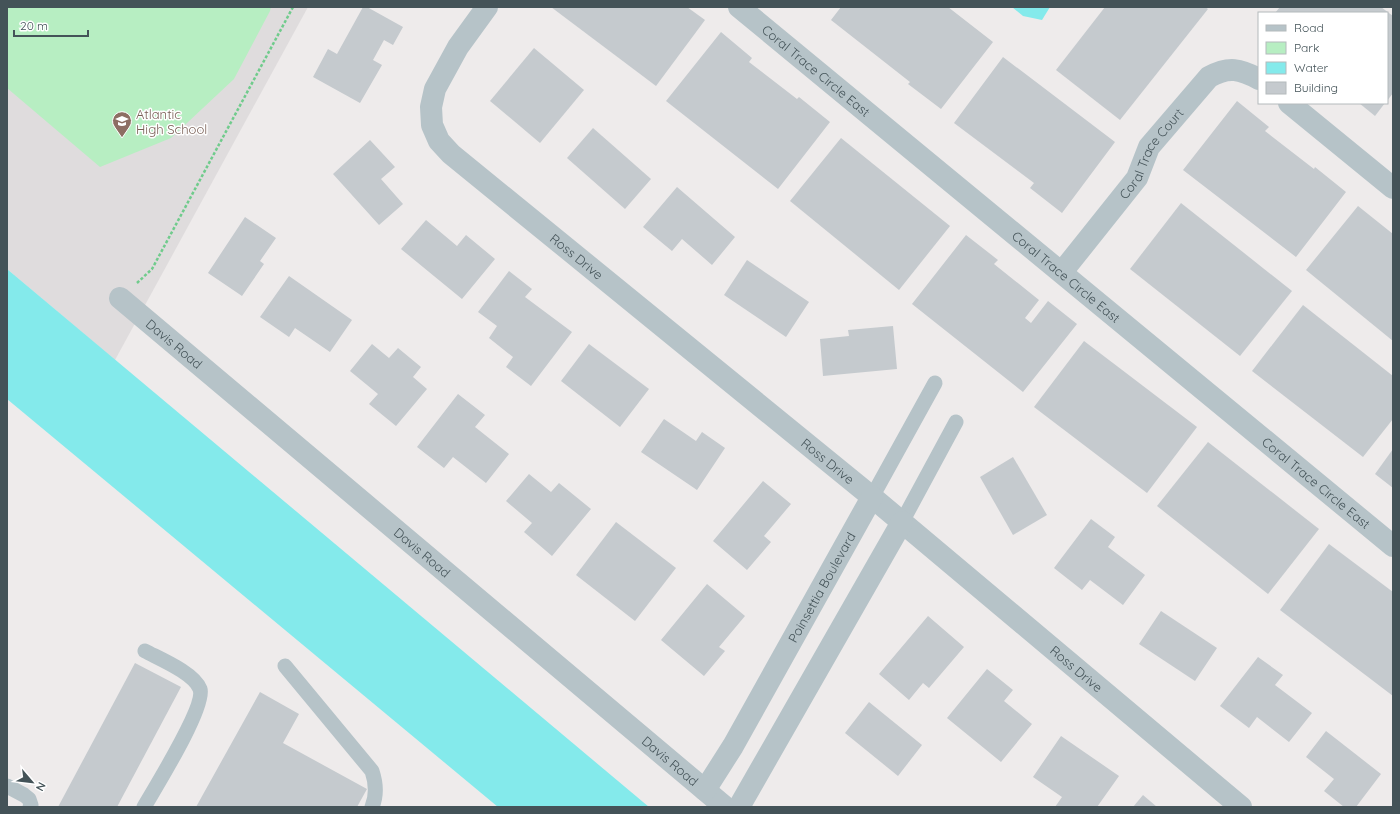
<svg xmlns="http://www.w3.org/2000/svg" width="1400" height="814" font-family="Quicksand,sans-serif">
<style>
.education{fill:#dfdcdd}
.green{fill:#b7eec2}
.water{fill:#84eaeb}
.building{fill:#c5cace}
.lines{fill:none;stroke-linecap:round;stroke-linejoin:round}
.path{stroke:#70cb8c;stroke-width:2.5;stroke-dasharray:3 2;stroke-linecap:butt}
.service{stroke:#b6c3c8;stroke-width:15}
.minor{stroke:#b6c3c8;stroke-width:22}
.labels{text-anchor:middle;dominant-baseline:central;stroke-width:3;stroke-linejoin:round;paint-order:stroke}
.street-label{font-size:13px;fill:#445358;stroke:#fff}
.education-label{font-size:13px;fill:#785e54;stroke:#fff;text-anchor:start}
</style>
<rect width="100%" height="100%" fill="#eeebeb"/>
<path class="education" d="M7,7h301l-193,353 -108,-91z"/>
<path class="green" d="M7,7h264l-1,4 -36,68 -63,59 -71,29 -93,-79z"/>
<g class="water">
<path d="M1012,7h38l-8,13 -19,-4z"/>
<path d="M7,269l642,538h-151l-491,-408z"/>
</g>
<g class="building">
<path d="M363,7h4l36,20 -10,18 -9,-5 -11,20 9,5 -22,38 -47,-26 15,-28 9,5z"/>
<path d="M551,7h136l18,13 -49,66z"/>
<path d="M841,7h107l45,35 -52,67 -33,-25 2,-2 -79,-62z"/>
<path d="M1105,7h100l3,2 -88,111 -64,-50z"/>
<path d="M1280,7h101l12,9v77l-6,8v-88h-112z"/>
<path d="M721,32l31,26 -3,4 48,37 2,-2 31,25 -52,67 -112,-88z"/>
<path d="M534,48l50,42 -44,53 -50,-42z"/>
<path d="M1003,57l112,85 -53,71 -32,-25 4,-5 -80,-60z"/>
<path d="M1237,101l32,26 -4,4 49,38 1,-2 31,25 -50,65 -113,-87z"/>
<path d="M1359,103h26l-10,13z"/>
<path d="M593,128l58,51 -26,30 -58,-51z"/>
<path d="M841,138l109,88 -51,64 -109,-89z"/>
<path d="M370,140l25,27 -14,12 22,25 -24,21 -46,-51z"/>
<path d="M677,187l58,50 -23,28 -30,-26 -10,12 -29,-24z"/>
<path d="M1181,203l111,88 -52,65 -110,-87z"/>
<path d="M1358,206l35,28v107l-87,-71z"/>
<path d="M245,217l31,21 -16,23 4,3 -22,32 -34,-23z"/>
<path d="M426,220l31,26 9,-11 29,24 -33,40 -61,-50z"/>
<path d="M966,235l32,25 -4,4 45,36 -14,18 6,5 17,-22 29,23 -54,68 -111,-88z"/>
<path d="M747,260l62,42 -23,35 -62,-42z"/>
<path d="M509,271l23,18 -7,8 47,35 -41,54 -25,-19 7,-10 -24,-19 8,-12 -19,-14z"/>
<path d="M289,276l63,44 -22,32 -35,-24 -6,9 -29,-20z"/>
<path d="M1303,305l90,71v43l-30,38 -111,-86z"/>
<path d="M893,326l4,43 -74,7 -3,-37 29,-3 -1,-6z"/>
<path d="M1084,341l113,86 -50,66 -113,-86z"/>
<path d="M372,344l17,14 9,-10 23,19 -8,10 14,12 -31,37 -27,-22 9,-10 -28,-23z"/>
<path d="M589,344l60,45 -29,38 -59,-46z"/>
<path d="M458,394l27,21 -10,12 34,27 -23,29 -33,-26 -9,11 -27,-21z"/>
<path d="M664,419l32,22 6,-9 23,16 -28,42 -56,-38z"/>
<path d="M1208,442l111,87 -51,65 -111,-88z"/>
<path d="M1393,449v39l-18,-14z"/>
<path d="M1013,457l34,58 -34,20 -33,-58z"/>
<path d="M529,474l22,18 8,-9 32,26 -39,47 -28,-24 8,-9 -26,-22z"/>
<path d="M763,481l28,23 -27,32 7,6 -24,28 -34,-29z"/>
<path d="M1091,519l24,18 -7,10 37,28 -22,30 -33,-25 -8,10 -28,-22z"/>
<path d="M616,522l60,46 -41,53 -59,-46z"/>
<path d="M1329,544l64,48v104l-113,-86z"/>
<path d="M707,584l38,32 -26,31 6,4 -21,25 -43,-36z"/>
<path d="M1161,611l56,37 -22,33 -56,-37z"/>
<path d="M928,616l36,31 -35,41 -6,-5 -14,17 -30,-26z"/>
<path d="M1258,657l25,18 -8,10 37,28 -23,29 -32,-25 -8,11 -29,-22z"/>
<path d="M135,663l46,24 -64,120h-59z"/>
<path d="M987,669l26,21 -9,11 28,23 -31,38 -54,-44z"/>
<path d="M260,692l39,22 -16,29 84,46 -10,18h-161z"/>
<path d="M869,702l53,43 -24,31 -53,-43z"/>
<path d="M1326,731l55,43 -25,33h-12l-20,-16 10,-12 -28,-22z"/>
<path d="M1061,736l58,40 -22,31h-42l7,-10 -29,-20z"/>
<path d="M1143,795l14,12h-24z"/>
</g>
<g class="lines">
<path class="path" d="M137,283l15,-14 141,-262"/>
<g class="service">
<path d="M872,497l63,-114"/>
<path d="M902,522l54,-100"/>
<path d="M285,666l87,105c4,12 5,24 0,36"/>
<path d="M7,786l17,9 5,4 2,6 -1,2"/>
<path d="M144,807c11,-19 62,-101 56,-118 -6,-16 -40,-30 -55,-38"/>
</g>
<g class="minor">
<path id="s1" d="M487,7l-29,40 -23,42 -4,18 1,18 7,16 12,13 421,343 369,310"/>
<path id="s2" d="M739,7l654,539"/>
<path d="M1289,103l104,85"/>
<path id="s3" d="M1062,272l75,-94 12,-31 60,-70c20,-11 31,-8 50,2"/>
<path id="s4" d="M120,298l605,509"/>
<path id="s5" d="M705,790l28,-44 139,-249"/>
<path d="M739,807l163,-285"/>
</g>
</g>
<defs>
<symbol id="school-pin" viewBox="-11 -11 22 30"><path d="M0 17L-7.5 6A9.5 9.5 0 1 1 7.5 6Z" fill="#8d6e63" stroke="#fff"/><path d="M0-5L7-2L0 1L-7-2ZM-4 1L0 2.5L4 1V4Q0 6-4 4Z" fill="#fff"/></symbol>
</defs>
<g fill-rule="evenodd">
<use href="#school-pin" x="111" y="110" width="22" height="30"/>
</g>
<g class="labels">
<g class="street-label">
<text stroke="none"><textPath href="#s2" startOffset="100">Coral Trace Circle East</textPath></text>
<text stroke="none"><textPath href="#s3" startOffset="149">Coral Trace Court</textPath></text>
<text stroke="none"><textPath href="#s1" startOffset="331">Ross Drive</textPath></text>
<text stroke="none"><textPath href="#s2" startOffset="424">Coral Trace Circle East</textPath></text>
<text stroke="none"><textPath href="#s4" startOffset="71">Davis Road</textPath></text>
<text stroke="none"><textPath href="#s1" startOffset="655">Ross Drive</textPath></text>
<text stroke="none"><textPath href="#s2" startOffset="748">Coral Trace Circle East</textPath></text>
<text stroke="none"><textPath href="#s4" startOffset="395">Davis Road</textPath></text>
<text stroke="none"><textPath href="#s5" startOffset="234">Poinsettia Boulevard</textPath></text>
<text stroke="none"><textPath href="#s1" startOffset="979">Ross Drive</textPath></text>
<text stroke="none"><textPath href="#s4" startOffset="719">Davis Road</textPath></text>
</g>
<g class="education-label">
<text x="136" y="114">Atlantic<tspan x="136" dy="15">High School</tspan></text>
</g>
</g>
<rect width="1400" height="814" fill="none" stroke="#445358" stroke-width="16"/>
<rect x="1258" y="12" width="130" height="92" fill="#ffffff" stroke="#b4babc"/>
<rect x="1266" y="25" width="20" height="6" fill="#b6c3c8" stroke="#b4babc"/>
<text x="1294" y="32" font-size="12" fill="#445358">Road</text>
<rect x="1266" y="42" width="20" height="12" fill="#b7eec2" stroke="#b4babc"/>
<text x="1294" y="52" font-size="12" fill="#445358">Park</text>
<rect x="1266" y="62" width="20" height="12" fill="#84eaeb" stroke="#b4babc"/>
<text x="1294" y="72" font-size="12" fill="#445358">Water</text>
<rect x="1266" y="82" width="20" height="12" fill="#c5cace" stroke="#b4babc"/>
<text x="1294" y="92" font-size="12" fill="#445358">Building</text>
<g transform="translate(32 782) rotate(118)" stroke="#ffffff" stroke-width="3" paint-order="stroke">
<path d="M0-3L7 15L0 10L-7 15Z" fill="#445358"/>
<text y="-6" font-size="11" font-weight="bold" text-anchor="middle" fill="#445358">N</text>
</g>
<path d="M14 30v6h74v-6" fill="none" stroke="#445358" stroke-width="2"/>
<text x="20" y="30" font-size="12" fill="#445358" stroke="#ffffff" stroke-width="3" paint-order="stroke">20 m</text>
</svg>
